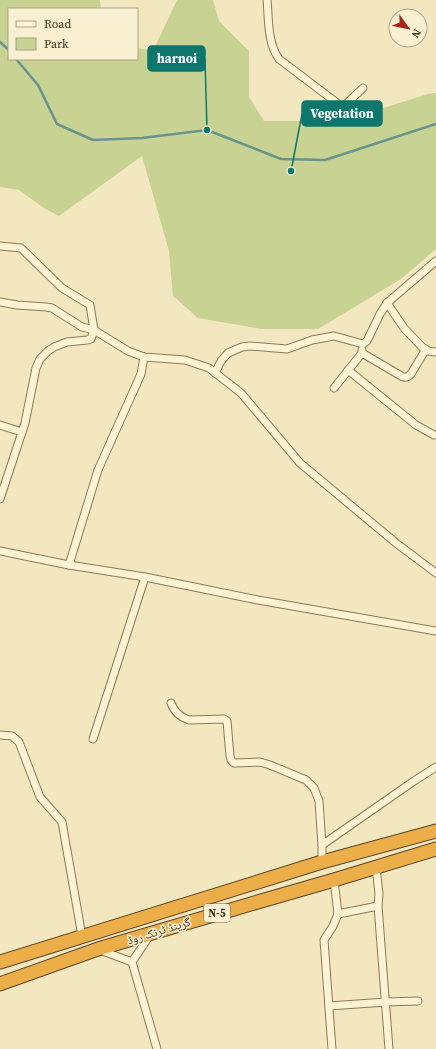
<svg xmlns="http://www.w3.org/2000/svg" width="436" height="1049" font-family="'Source Serif 4','Noto Naskh Arabic',serif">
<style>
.green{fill:#c7d293}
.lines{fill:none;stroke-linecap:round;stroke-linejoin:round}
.stream{stroke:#69948c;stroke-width:2.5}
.street-casing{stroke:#8e7856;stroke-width:9}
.highway-casing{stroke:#5b452b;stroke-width:15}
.street{stroke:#fcf3d5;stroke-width:7}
.highway{stroke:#ecae48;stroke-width:13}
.labels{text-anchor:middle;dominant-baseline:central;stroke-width:3;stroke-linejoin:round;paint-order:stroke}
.shield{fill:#f9f0d1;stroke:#756852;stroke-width:1}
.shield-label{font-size:11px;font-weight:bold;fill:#3c2e1c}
.street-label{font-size:12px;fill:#3c2e1c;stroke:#f9f0d1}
.leader{fill:none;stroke:#0f766e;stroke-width:1.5}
.callout-dot{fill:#0f766e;stroke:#f9f0d1;stroke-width:1.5}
.callout{fill:#0f766e;stroke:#0f766e;stroke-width:1.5}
.callout-label{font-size:13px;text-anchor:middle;font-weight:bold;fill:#fff}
</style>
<rect width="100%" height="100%" fill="#f3e7c0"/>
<path class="green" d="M0,0h100l1,9h-92v50h128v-11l16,3 24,-51h36l6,21 30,30v46l15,24h78l86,-27 8,-1v156l-35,30 -83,50h-56l-64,-11 -25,-22 -4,-45 -27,-95 -83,60 -15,-8 -25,-18 -19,-3z"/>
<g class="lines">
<g class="stream">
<path d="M0,42l9,8"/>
<path d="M16,59l22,26 19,39 36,16 49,-2 65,-8 74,29 44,1 111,-36"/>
</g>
<defs>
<g id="street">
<path d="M267,0c2,20 0,42 12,59l62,47h3l19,-18"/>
<path d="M0,246l21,2 41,40 28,17 4,25 -3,9 -4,1 -20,2 -13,5 -6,4 -8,8 -4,9 -11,55 -25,76"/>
<path d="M0,302l17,3 29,2 6,1 30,19 12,3 34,21 16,6 41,3 24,8 32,25 59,70 96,80 40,30"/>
<path d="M387,303l17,25 19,20 5,3 8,1"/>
<path d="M362,353l41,24c3,1 5,0 8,-3l15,-25"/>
<path d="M348,370l68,55 18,10"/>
<path d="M215,373l6,-12 7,-8 14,-6 8,-1 37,3 25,-9 22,-4 29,8 4,-3 13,-27 7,-11 49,-42"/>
<path d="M334,388l28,-35v-3"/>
<path d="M0,425l22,7"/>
<path d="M0,551l69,14 76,12 113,23 178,31"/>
<path d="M69,565l29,-95 43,-96 3,-17"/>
<path d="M171,703c3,9 9,14 18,17l35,-1 3,2 3,35 1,4 3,3 26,-1 10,3 36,15 8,8 5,13 3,44"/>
<path d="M0,735l12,1 7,6 21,55 22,25 20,114"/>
<path d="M93,739l52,-162"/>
<path d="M322,862v-17l92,-64 22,-14"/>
<path d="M376,867l3,27 -1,12"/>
<path d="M338,914l40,-8 11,143"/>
<path d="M150,935l-18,27 25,87"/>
<path d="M100,950l32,12"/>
<path d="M329,1006l57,-4 32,-1"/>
<path d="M332,1049l-8,-109 9,-14 5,-12 -4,-34"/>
</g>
<g id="highway">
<path d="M0,962l322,-100 114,-31"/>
<path d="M0,984l98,-35 163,-48 73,-21 102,-31"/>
</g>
</defs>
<use href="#street" class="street-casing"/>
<use href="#highway" class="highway-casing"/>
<use href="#street" class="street"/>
<use href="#highway" class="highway"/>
</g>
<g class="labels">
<rect class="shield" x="204" y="904" width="26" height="18" rx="3"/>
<g class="shield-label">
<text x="217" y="913">N-5</text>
</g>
<g class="street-label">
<text transform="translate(159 931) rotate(-17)">گرینڈ ٹرنک روڈ</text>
</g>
</g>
<path class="leader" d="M207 130L205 59M291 171L302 114"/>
<g class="callout-dot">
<circle cx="207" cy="130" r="4"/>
<circle cx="291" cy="171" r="4"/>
</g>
<g class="callout">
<rect x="148" y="46" width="57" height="25" rx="4"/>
<rect x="302" y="101" width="80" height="25" rx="4"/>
</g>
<g class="callout-label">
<text x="177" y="63">harnoi</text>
<text x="342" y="118">Vegetation</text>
</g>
<rect x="8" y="8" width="130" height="52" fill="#f9f0d1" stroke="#ada289"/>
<rect x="16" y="21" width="20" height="6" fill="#fcf3d5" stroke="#ada289"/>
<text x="44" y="28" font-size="12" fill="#3c2e1c">Road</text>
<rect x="16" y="38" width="20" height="12" fill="#c7d293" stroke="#ada289"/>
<text x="44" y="48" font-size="12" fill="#3c2e1c">Park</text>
<g transform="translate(408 28) rotate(123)"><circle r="19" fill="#f9f0d1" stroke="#ada289"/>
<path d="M0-3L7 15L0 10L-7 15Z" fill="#a4271f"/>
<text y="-6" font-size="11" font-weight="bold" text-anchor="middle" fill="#3c2e1c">N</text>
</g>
</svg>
